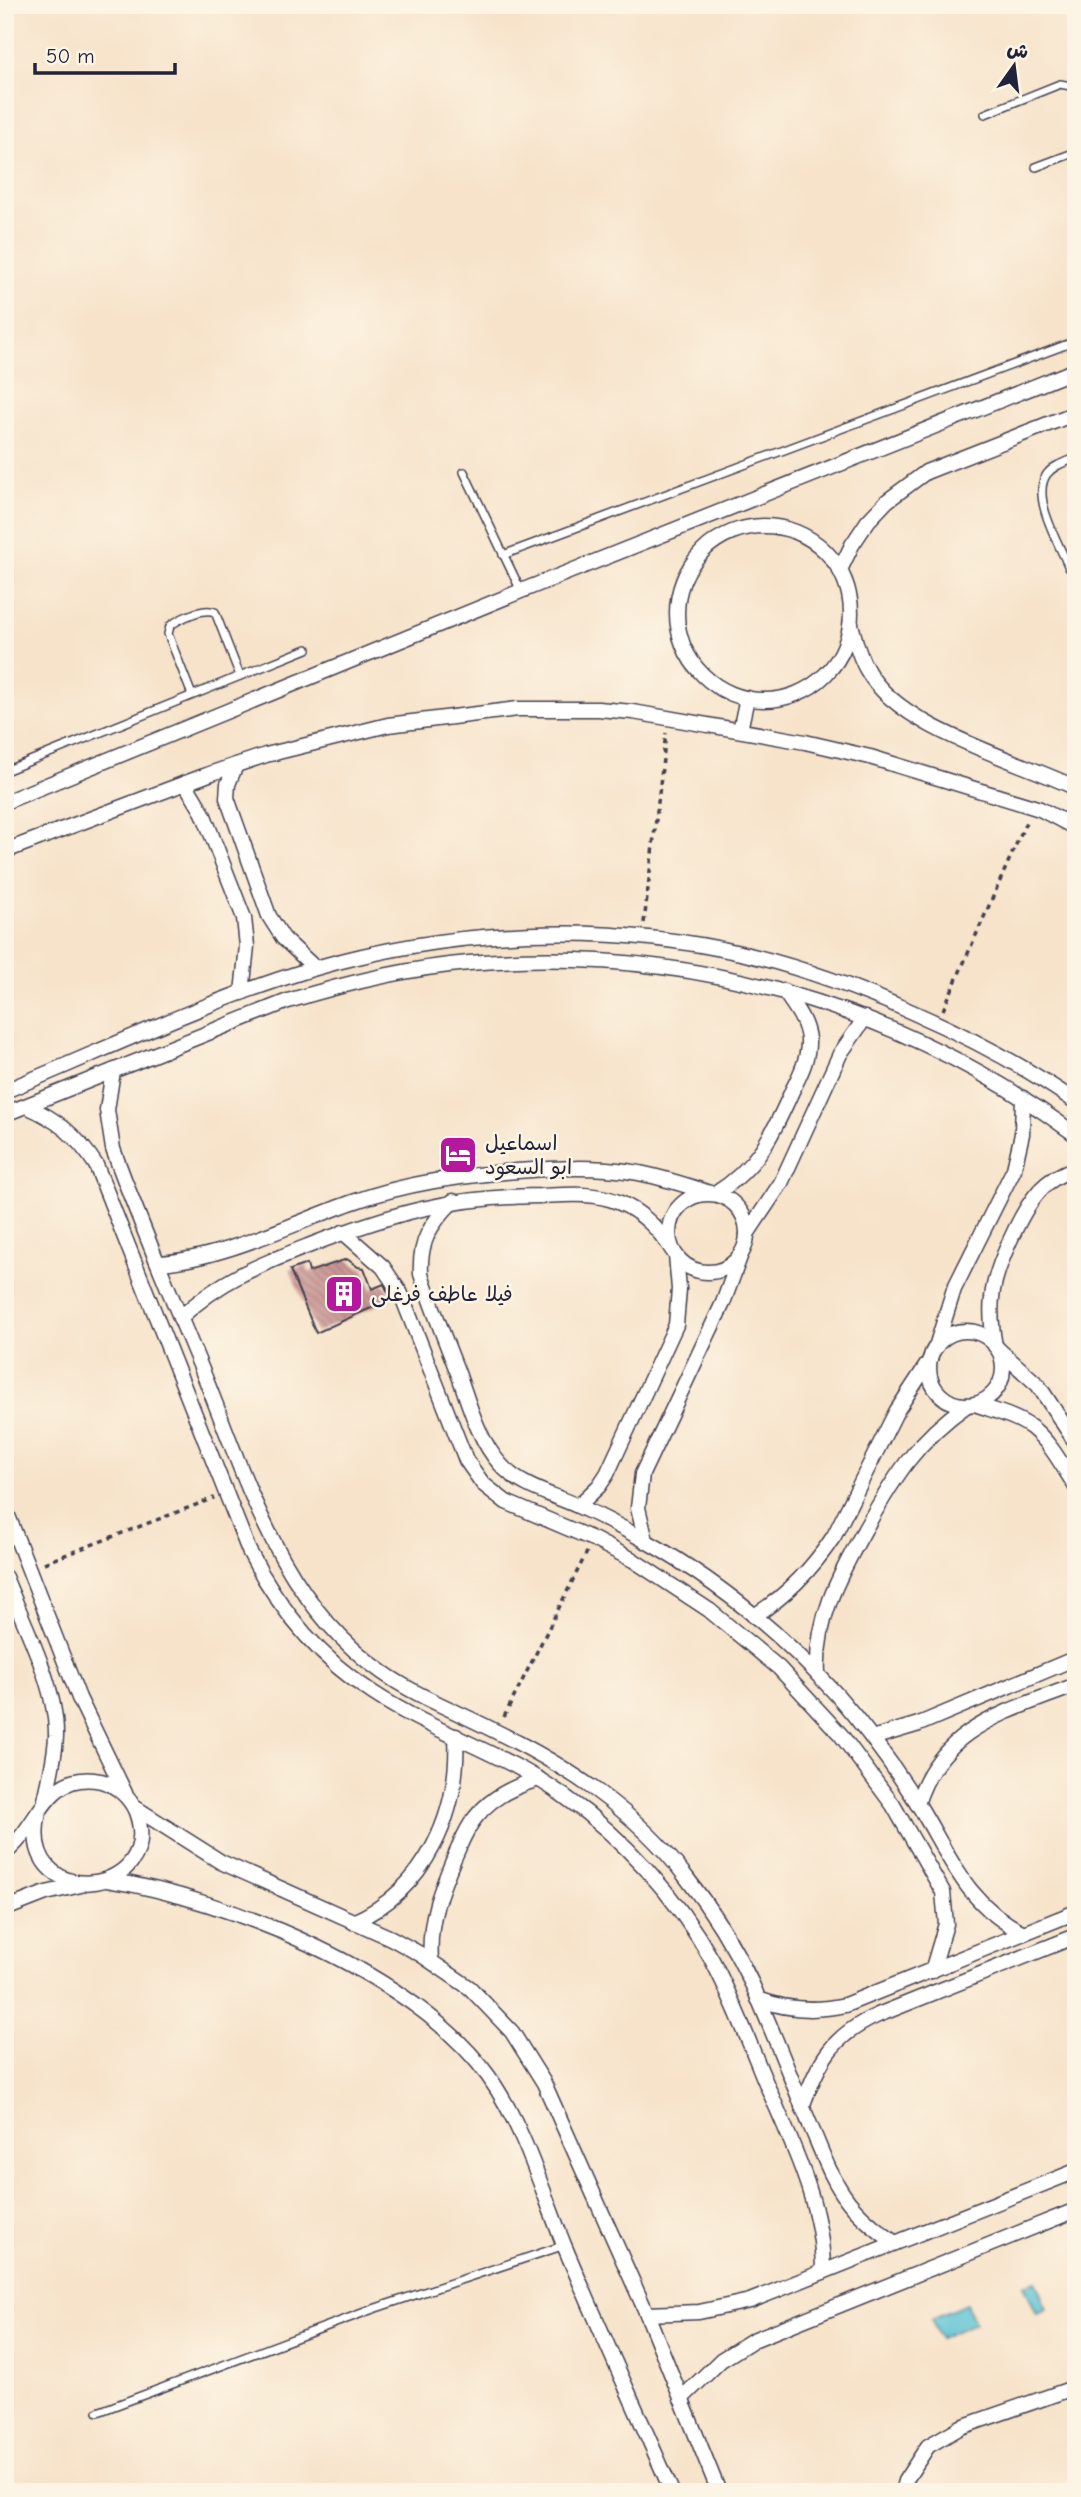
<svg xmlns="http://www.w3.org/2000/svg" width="1081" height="2497" font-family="'Comic Neue','Playpen Sans Arabic',sans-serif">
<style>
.water{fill:#59c2d5;stroke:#3e7288;stroke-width:2}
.building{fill:url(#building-back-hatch)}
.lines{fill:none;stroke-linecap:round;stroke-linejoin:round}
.lane-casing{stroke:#423f50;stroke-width:10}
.street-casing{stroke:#423f50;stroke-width:17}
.path{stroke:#423f50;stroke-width:3.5;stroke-dasharray:5 5;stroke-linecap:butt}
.lane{stroke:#fff;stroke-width:7}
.street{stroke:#fff;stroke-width:14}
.labels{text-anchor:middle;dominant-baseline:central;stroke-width:5;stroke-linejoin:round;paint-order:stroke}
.poi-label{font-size:21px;fill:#22223b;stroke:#fcf5e5;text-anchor:start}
</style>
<defs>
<pattern id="building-back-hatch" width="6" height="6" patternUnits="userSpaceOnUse" patternTransform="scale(1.75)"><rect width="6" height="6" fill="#ca9694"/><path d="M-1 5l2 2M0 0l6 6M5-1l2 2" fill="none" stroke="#a47a7a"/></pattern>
</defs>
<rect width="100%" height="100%" fill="#fcf5e5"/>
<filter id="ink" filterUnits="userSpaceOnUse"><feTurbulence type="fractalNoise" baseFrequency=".0143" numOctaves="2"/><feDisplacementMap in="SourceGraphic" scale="14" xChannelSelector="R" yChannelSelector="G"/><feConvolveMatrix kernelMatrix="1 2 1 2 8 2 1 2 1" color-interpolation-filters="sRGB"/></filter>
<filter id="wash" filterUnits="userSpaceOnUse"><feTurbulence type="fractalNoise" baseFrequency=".00686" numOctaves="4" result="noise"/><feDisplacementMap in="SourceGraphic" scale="28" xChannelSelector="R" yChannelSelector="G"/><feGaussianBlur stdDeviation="1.57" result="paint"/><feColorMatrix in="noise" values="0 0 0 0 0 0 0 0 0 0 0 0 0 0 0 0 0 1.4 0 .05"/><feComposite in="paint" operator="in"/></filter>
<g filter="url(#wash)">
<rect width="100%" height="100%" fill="#f7e3ca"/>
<g class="water">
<path d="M1035,2281l12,28 -10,5 -13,-29z"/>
<path d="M966,2304l9,19 -35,15 -9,-19z"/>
</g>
<g id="blocks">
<path class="building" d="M347,1259l11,8 6,1 8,21 12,-5 7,15 -75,34 -26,-63 17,-6 2,8z"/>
</g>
</g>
<g filter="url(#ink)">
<use href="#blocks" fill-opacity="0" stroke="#423f50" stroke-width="2"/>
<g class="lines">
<defs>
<g id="lane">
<path d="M985,114l75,-30 16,3"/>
<path d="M1036,167l40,-15"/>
<path d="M464,472l57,119"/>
<path d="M503,555l573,-214"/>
<path d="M1069,568c-9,-23 -39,-71 -22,-94 7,-9 19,-12 29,-16"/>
<path d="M192,695l-24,-61 2,-8c10,-8 34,-19 45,-14l25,64"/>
<path d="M5,771l302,-122"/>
<path d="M98,2412l275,-103 192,-64"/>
</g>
<g id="street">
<circle cx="764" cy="613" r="87"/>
<path d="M840,570l12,-25 16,-24 19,-20 39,-29 150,-59"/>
<path d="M851,624c4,16 8,32 16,46 32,59 149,89 209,118"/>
<path d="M740,730l7,-32"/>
<path d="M236,765l-8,19 -1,14 42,118 14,22 32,30"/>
<path d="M185,783l18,30 41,105 3,28 -5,47"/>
<path d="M5,802l516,-211 555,-221"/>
<path d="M5,851l207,-78 54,-18 122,-30 130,-16h80l35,3 172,30 65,15 170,52 36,19"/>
<path d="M113,1071l-6,39 6,39c27,75 59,148 89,221 45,110 77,230 180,302 34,24 74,39 111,58 74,36 143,81 193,147 26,33 48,69 66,107 21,47 39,95 59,143 11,25 20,52 37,74 13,17 30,30 47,42"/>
<path d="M5,1091c100,-41 203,-91 307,-122 138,-40 292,-48 433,-15 58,14 113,34 167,58 57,25 113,54 164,90"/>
<path d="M26,1106c31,13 52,31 70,59l153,386c30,58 69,107 124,142 61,40 130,59 191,103 60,42 112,100 148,164 20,37 35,77 51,116 27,64 60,126 60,196"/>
<path d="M5,1114l283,-113c59,-18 119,-33 181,-38 216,-19 432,42 607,172"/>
<circle cx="708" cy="1233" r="39"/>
<path d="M715,1194c43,-27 57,-58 77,-103 8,-16 17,-33 16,-52 -2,-19 -14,-33 -24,-48"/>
<path d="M453,1201c-22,22 -34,40 -32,73 11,33 24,66 37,99 11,31 20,66 42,91 20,23 51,30 78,42 22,10 45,22 66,34 72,40 138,94 193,155 29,33 55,69 79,106 33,52 49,104 108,132"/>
<path d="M343,1232l40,35 18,27 65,166 17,24 23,18 87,37 40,21 76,50 70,58 62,67 52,70 50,87 3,32 -14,47"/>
<path d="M747,1234l34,-51 59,-129 25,-36"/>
<path d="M159,1263c62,-4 133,-39 191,-60 55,-20 109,-27 167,-32 39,-3 77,-5 116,1 26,4 52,13 77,21"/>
<path d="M180,1318c40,-38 79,-53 128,-72 84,-33 142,-49 232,-50 27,-1 53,-4 78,6 25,10 41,28 55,49"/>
<circle cx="966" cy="1368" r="37"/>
<path d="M995,1346c-3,-16 -5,-32 -3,-48 2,-28 29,-87 48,-108 10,-11 22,-17 36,-22"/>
<path d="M936,1347l18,-58 60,-120 8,-35 1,-36"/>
<path d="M998,1349l40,36 38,58"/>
<path d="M975,1404c19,7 41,12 57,24 19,15 31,39 44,59"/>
<path d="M578,1506l21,-20 8,-12 69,-149 3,-36 -3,-34"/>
<path d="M5,1508l74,190 46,95"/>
<path d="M646,1541l-8,-33 4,-34 81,-171 18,-49"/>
<path d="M5,1577c18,46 52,109 51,159 -1,22 -6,42 -11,64"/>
<path d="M754,1616c34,-21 59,-48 80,-80l62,-124 34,-52"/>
<path d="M818,1675c-3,-56 21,-99 47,-146 30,-53 51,-88 102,-124"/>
<path d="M872,1738l47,-14 157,-66"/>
<path d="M917,1804c24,-78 91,-92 159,-119"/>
<path d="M134,1807l87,55 170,76 29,16 50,34 42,44 32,51 103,231 72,178"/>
<path d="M5,1853c35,-27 41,-84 96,-72 15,4 29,16 35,31 31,86 -121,102 -97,0"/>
<path d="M107,1880c120,18 310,95 382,197 35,50 52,111 75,168 35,83 72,164 108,247"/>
<path d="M5,1909l41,-16 35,-8"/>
<path d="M353,1922c73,-32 107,-109 103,-186"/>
<path d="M431,1960c-3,-39 9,-69 24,-104 6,-13 11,-27 20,-38 16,-21 39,-32 64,-39"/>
<path d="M758,1999c29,11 56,13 87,6l231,-93"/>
<path d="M802,2107c17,-46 29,-71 76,-92l198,-79"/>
<path d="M647,2314l52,-2 51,-11 326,-130"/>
<path d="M681,2399l40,-39 32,-20 323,-130"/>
<path d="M902,2492l3,-11 23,-35 33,-19 115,-40"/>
</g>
</defs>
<use href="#lane" class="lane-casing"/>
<use href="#street" class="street-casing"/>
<g class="path">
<path d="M644,923l22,-190"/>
<path d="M943,1010l83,-188"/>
<path d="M44,1563l170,-65"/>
<path d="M504,1717l83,-165"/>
</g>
<use href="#lane" class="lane"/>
<use href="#street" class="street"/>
</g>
</g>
<defs>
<symbol id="hotel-square" viewBox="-11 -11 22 22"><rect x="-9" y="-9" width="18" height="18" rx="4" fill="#b5179e" stroke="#fcf5e5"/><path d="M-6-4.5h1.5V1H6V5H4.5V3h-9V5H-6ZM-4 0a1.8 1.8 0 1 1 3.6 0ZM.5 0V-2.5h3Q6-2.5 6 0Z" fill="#fff"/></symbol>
<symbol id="building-square" viewBox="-11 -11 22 22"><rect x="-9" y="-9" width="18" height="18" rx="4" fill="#b5179e" stroke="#fcf5e5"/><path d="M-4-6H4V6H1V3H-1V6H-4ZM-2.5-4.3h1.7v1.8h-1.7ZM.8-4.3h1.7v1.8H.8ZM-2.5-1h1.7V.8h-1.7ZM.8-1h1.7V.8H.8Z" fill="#fff"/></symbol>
</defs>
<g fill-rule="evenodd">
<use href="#hotel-square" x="436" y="1133" width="44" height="44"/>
<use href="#building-square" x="322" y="1272" width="44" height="44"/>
</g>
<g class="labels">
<g class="poi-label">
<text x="485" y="1143">اسماعيل<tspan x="485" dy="24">ابو السعود</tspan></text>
<text x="371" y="1294">فيلا عاطف فرغلى</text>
</g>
</g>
<rect width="1081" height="2497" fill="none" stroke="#fcf5e5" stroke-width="28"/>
<g transform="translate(1014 66) rotate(14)" stroke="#fcf5e5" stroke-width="5" paint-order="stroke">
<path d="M0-5L12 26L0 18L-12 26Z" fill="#22223b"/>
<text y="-10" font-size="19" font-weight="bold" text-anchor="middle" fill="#22223b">ش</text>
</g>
<path d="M35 63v10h140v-10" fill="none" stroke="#22223b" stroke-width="3.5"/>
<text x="46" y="63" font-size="21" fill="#22223b" stroke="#fcf5e5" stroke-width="5" paint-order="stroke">50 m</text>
</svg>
